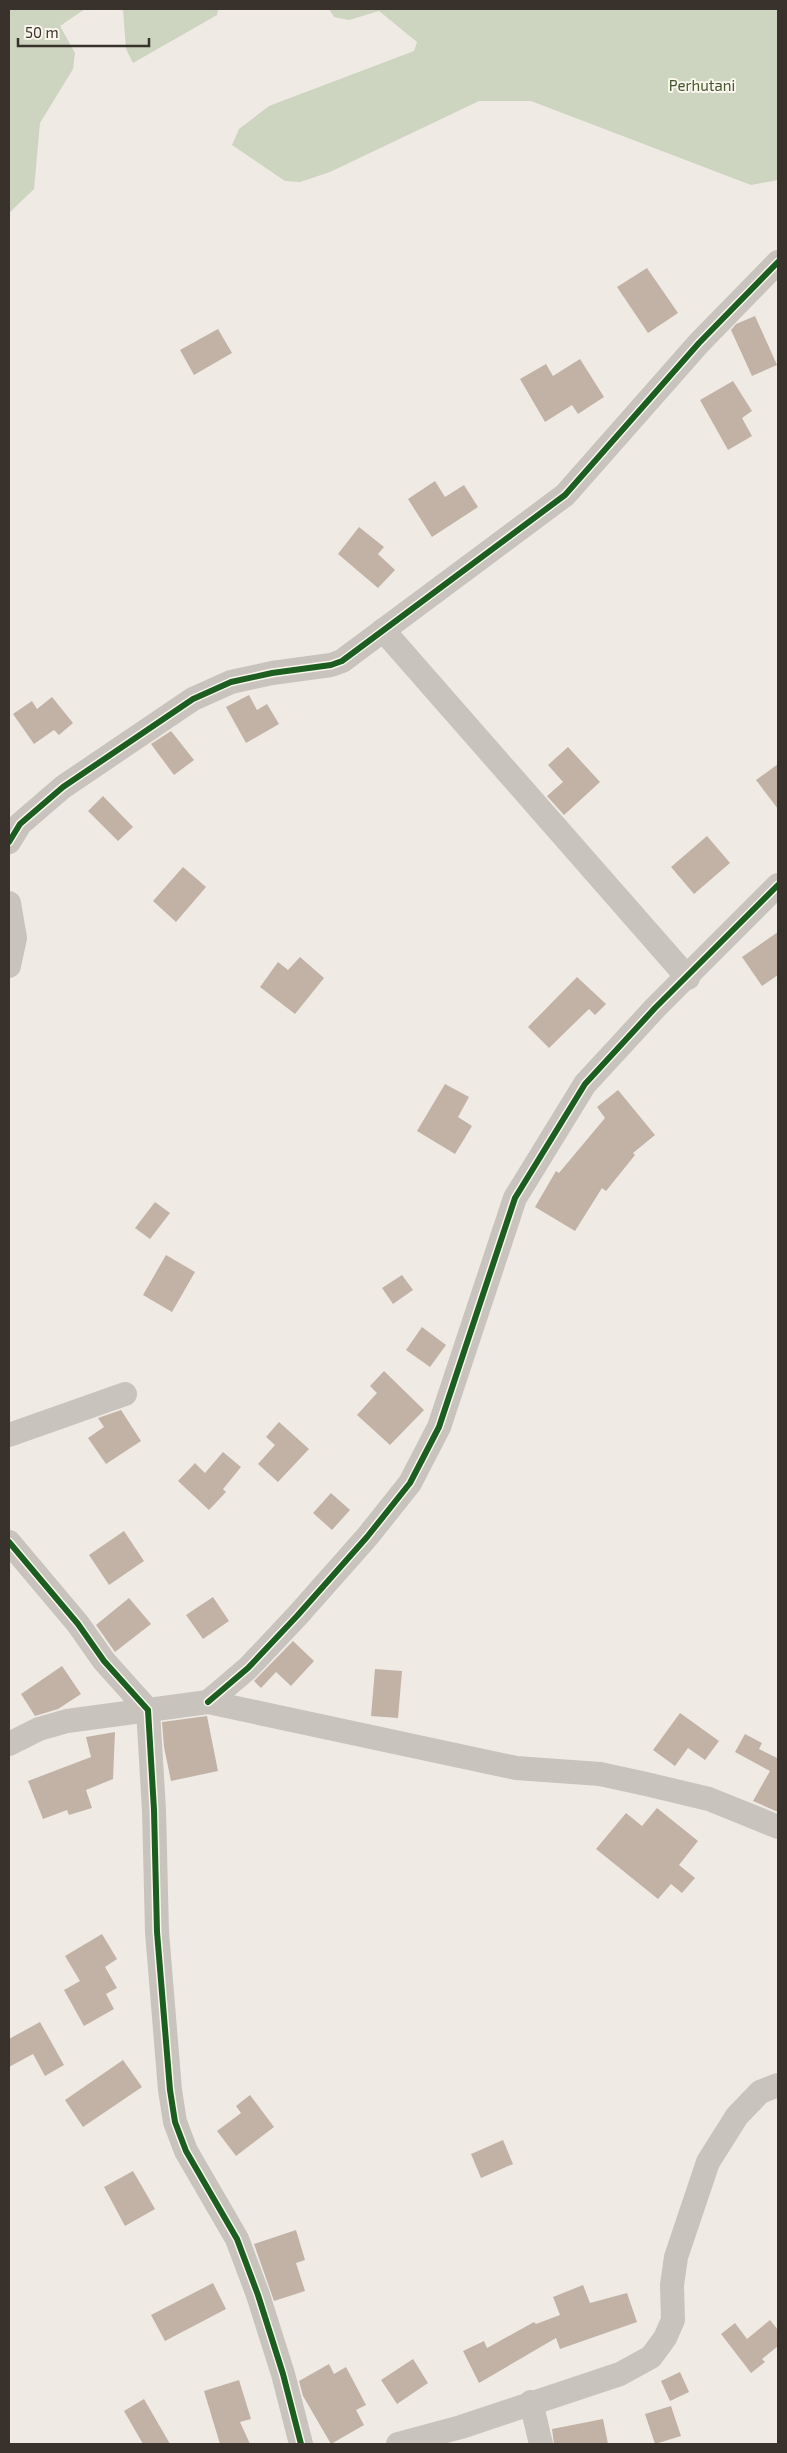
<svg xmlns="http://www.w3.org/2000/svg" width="787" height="2453" font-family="'Exo 2',sans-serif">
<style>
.green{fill:#cdd4bf}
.building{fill:#c2b2a6}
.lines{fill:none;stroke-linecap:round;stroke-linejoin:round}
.minor{stroke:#c8c3bd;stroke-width:24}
.cycleway-casing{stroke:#faf6ed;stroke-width:9}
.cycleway{stroke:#1b5e20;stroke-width:6}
.labels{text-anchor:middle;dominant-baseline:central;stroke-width:4;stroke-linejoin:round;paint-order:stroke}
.park-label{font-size:15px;fill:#43572f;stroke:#faf6ed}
</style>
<rect width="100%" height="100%" fill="#efebe4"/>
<g class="green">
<path d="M9,9h76l-25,17 15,27 -2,16 -33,54 -6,66 -25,24z"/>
<path d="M123,9h95l-1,6 -84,48 -7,-14z"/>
<path d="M329,9h449v171l-27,5 -220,-84h-52l-149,71 -30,10 -15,-1 -53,-36 7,-16 30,-23 145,-55 3,-9 -38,-31 -30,9 -15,-3z"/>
</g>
<g class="building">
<path d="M647,268l31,45 -30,20 -31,-46z"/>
<path d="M755,316l22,49 -25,11 -21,-46 5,-6z"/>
<path d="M218,329l14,24 -38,22 -14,-25z"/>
<path d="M580,359l24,38 -26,17 -6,-9 -27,17 -25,-43 26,-15 7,12z"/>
<path d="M733,381l19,30 -10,7 10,18 -24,14 -28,-50z"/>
<path d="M435,481l10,16 19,-12 14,22 -46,30 -24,-38z"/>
<path d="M359,527l25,20 -6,7 17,16 -17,18 -40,-34z"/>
<path d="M249,695l8,15 10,-6 12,20 -33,19 -20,-36z"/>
<path d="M52,697l21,26 -14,12 -5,-5 -20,14 -21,-30 19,-13 5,8z"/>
<path d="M171,731l23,29 -20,15 -23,-31z"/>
<path d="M568,747l32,35 -36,33 -17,-19 16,-14 -15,-17z"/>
<path d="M778,764v45l-22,-29z"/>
<path d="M103,796l30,31 -15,14 -30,-30z"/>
<path d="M707,836l23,27 -36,31 -23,-27z"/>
<path d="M183,867l23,20 -30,35 -23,-21z"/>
<path d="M778,932v43l-16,11 -20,-29z"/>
<path d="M300,957l24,21 -29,36 -35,-27 18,-25 10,8z"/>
<path d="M577,977l29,27 -11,11 -6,-6 -40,39 -21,-21z"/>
<path d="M445,1084l24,13 -11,20 14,9 -17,28 -38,-23z"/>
<path d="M618,1090l37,45 -22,18 2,2 -29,36 -4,-3 -27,43 -40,-24 21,-36 3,2 46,-55 -8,-11z"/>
<path d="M155,1202l15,11 -20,26 -15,-11z"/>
<path d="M166,1255l29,17 -23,40 -29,-17z"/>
<path d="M402,1275l11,15 -20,14 -11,-16z"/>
<path d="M422,1327l24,18 -16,22 -24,-17z"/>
<path d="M384,1371l40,39 -34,35 -33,-30 20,-22 -7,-7z"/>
<path d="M121,1410l20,31 -35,23 -18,-26 16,-11 -6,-9z"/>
<path d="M279,1422l30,27 -31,33 -20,-18 17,-19 -9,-8z"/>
<path d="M223,1452l18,15 -18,22 3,3 -17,18 -31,-29 17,-18 10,10z"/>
<path d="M331,1493l19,17 -18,20 -19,-17z"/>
<path d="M124,1531l20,30 -35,24 -20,-30z"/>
<path d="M213,1597l16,24 -26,18 -17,-24z"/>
<path d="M129,1598l22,26 -36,28 -19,-27z"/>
<path d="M293,1641l21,20 -23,25 -15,-14 -15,16 -7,-7z"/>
<path d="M62,1666l19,28 -23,15 -23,7 -14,-22z"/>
<path d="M375,1669l27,2 -4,47 -27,-2z"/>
<path d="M680,1713l39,28 -14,19 -17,-12 -13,18 -22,-16z"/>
<path d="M207,1716l11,55 -47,10 -7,-34 -2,-25z"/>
<path d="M115,1732l-2,47 -27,11 6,18 -23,7 -2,-5 -24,9 -15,-38 63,-24 -5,-20z"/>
<path d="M745,1734l17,9 -3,6 18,9 1,-3v57l-25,-11 17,-30 -35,-19z"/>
<path d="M657,1808l41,33 -19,24 16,13 -13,15 -11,-9 -13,15 -62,-50 30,-36 16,13z"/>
<path d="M102,1934l15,25 -12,8 12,21 -11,6 8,15 -30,17 -20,-36 16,-9 -15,-25z"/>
<path d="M40,2022l24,43 -19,11 -12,-22 -24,13v-28z"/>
<path d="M123,2060l19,27 -59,40 -18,-27z"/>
<path d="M250,2095l24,32 -38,29 -19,-25 24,-18 -5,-7z"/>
<path d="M503,2140l10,24 -32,14 -10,-24z"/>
<path d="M133,2171l22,38 -30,17 -21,-39z"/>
<path d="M296,2230l9,30 -9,3 9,28 -31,10 -20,-57z"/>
<path d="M213,2283l13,26 -61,32 -14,-26z"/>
<path d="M583,2285l7,18 37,-10 10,29 -77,27 -4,-11 -77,45 -16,-32 21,-10 3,7 47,-26 2,2 24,-9 -7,-18z"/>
<path d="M770,2320l8,10v16l-16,13 3,3 -14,11 -30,-39 14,-11 12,16z"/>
<path d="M413,2359l15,24 -31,21 -16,-24z"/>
<path d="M329,2364l5,10 12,-7 20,38 -10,5 8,15 -33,19 -28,-48 -4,-15z"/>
<path d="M680,2372l9,20 -19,9 -9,-20z"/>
<path d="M239,2380l12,39 -11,3 10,22h-30l-16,-53z"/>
<path d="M144,2399l26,45h-27l-19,-33z"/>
<path d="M671,2406l10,30 -26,8 -10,-30z"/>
<path d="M603,2419l5,25h-54l-2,-15z"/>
</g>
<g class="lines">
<g class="minor">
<path d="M383,630l305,348"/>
<path d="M9,842l11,-18 43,-37 130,-88 38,-17 41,-9 59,-8 11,-4 223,-166 134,-152 79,-81"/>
<path d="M9,903l6,35 -6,28"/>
<path d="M9,1435l116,-41"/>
<path d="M9,1542l69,82 26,37 44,49 6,100 3,122 13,158 5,32 11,29 51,88 21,56 25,79 18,70"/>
<path d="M208,1702l40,-34 49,-52 70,-79 43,-54 29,-56 76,-229 70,-114 70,-76 123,-123"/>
<path d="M9,1744l30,-15 28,-8 141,-19 308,66 84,6 46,10 63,15 69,28"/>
<path d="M531,2402l10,42"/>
<path d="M398,2444l63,-17 159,-53 31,-17 14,-19 8,-18 -1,-35 4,-28 32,-95 29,-46 23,-24 18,-7"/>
</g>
<defs>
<g id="cycleway">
<path d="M9,842l11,-18 43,-37 130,-88 38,-17 41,-9 59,-8 11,-4 223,-166 134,-152 79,-81"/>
<path d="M9,1542l69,82 26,37 44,49 6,100 3,122 13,158 5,32 11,29 51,88 21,56 25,79 18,70"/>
<path d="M208,1702l40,-34 49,-52 70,-79 43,-54 29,-56 76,-229 70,-114 70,-76 123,-123"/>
</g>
</defs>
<use href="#cycleway" class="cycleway-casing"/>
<use href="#cycleway" class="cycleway"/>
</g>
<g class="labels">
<g class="park-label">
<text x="702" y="85">Perhutani</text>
</g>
</g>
<rect width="787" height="2453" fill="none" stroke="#39312b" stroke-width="20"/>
<path d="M18 38v8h131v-8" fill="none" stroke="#39312b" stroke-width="2.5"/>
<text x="25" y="38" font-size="15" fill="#39312b" stroke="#faf6ed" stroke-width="4" paint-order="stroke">50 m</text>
</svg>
